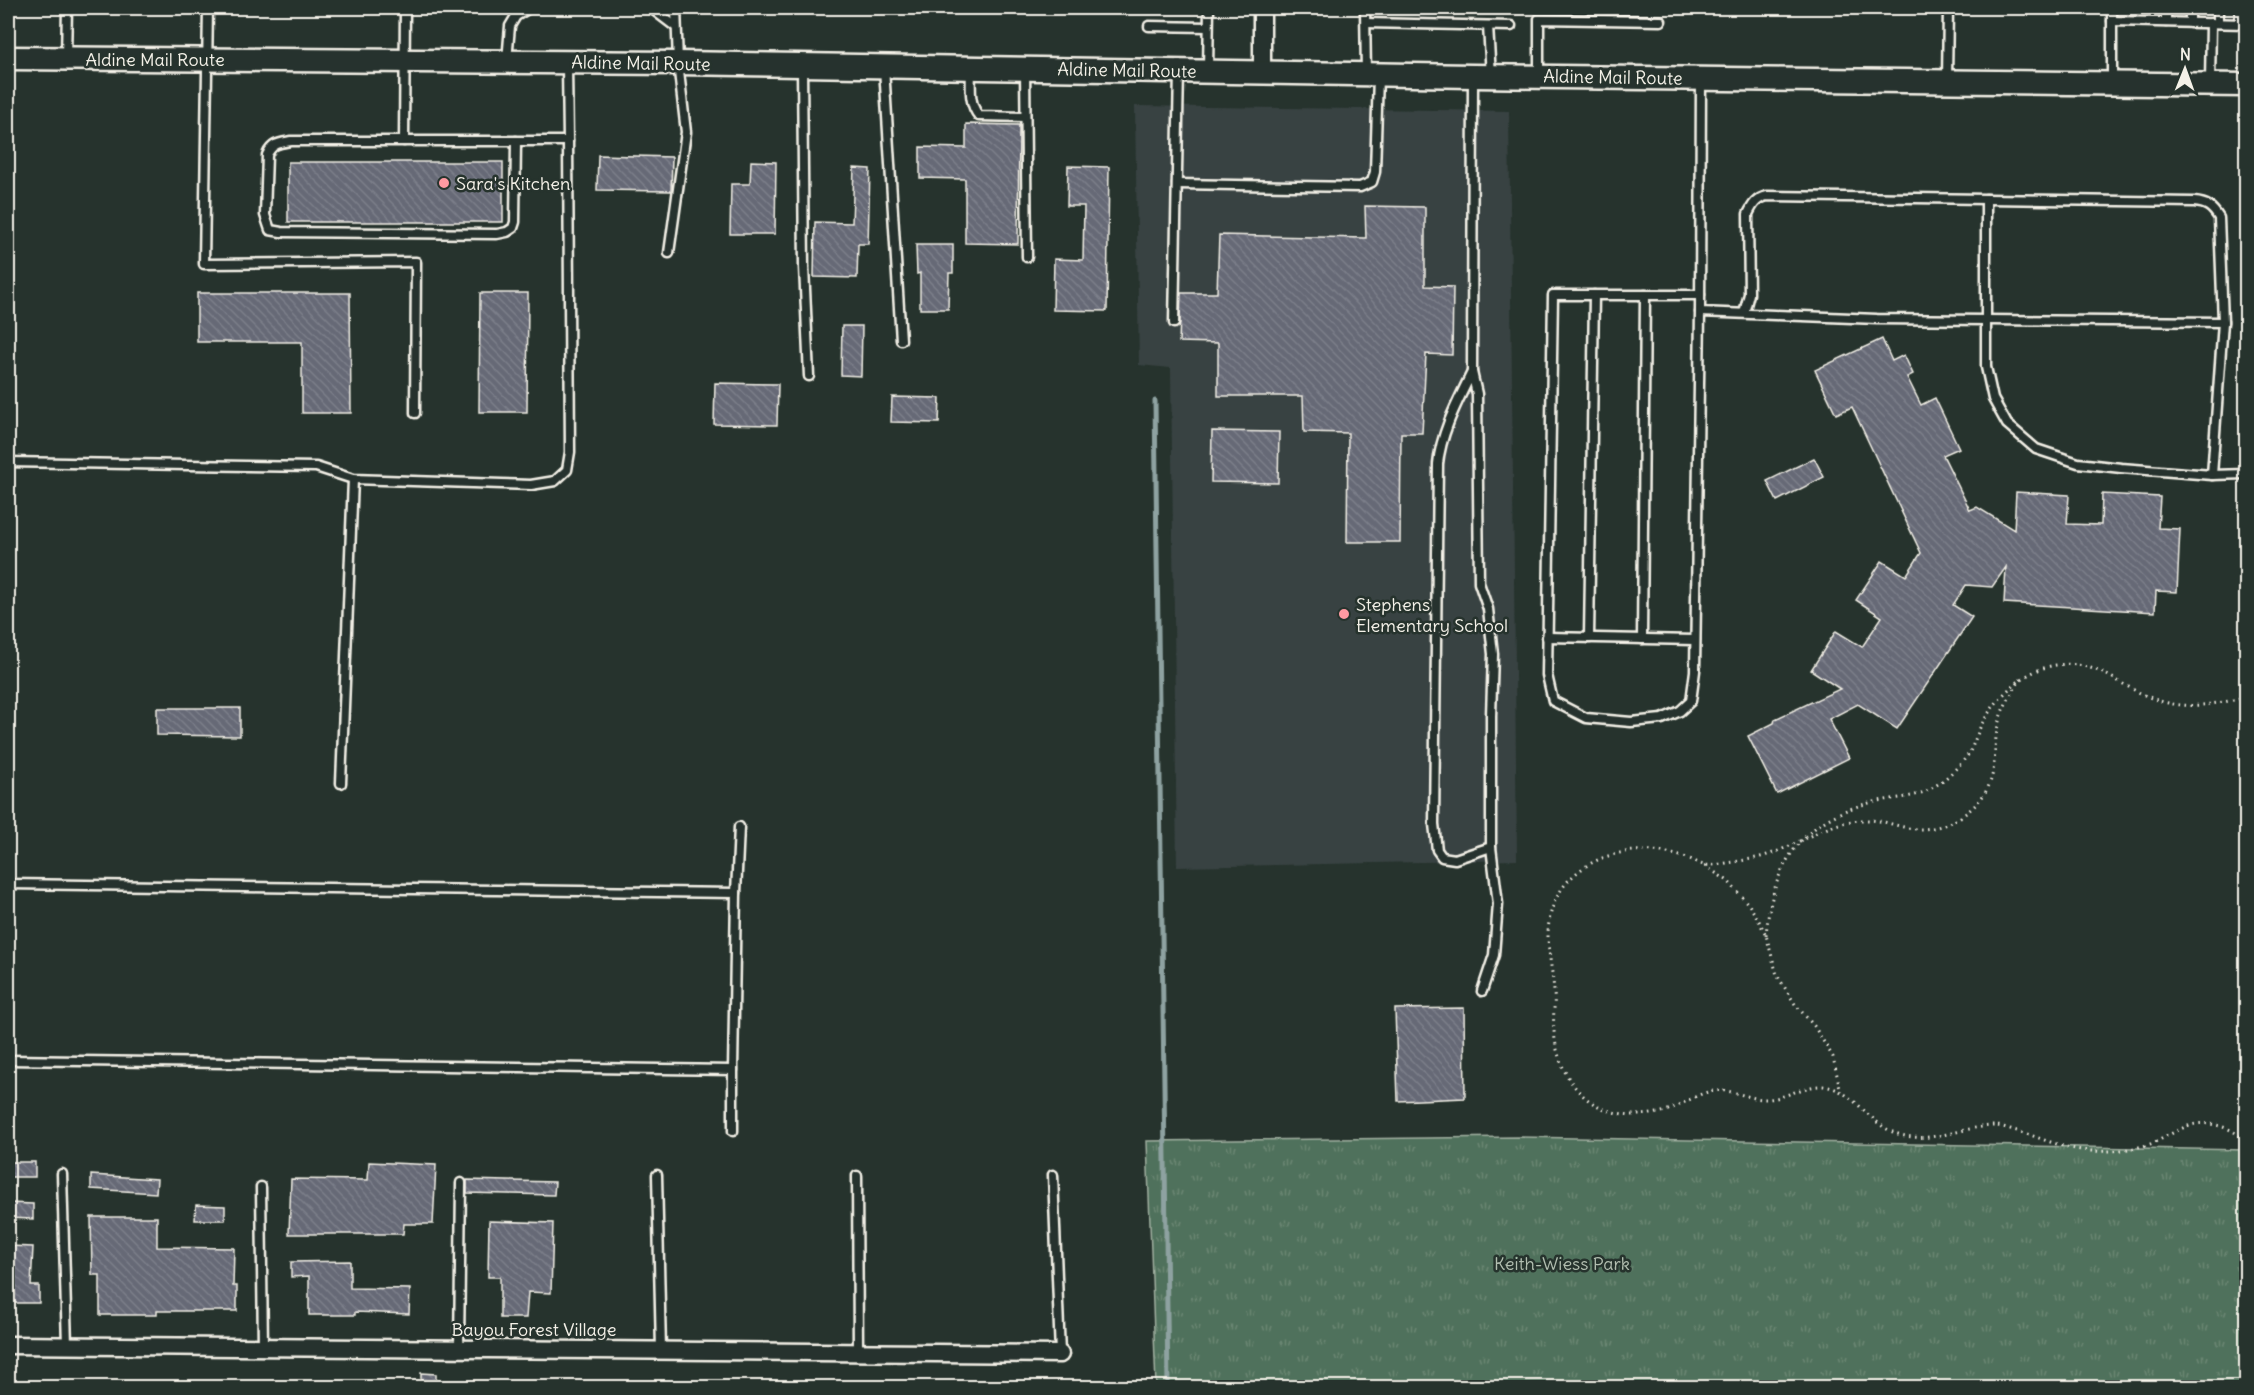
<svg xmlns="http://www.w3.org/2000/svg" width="2254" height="1395" font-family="Delius,sans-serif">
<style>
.built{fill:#394343}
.park{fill:url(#park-tufts);stroke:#a2b1a2;stroke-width:1.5}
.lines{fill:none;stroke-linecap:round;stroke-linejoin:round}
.stream{stroke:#8ea2a1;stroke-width:5}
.building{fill:url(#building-back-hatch);stroke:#f4f1e8;stroke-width:1.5}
.lane-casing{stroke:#f4f1e8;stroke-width:13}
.street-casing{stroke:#f4f1e8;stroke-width:21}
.secondary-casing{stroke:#f4f1e8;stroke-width:27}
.path{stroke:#f4f1e8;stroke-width:3;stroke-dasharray:1.5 4.5;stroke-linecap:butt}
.lane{stroke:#26332d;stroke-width:8}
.street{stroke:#26332d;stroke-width:16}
.secondary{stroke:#26332d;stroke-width:22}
.poi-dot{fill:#ff9aa2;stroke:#26332d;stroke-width:2}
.labels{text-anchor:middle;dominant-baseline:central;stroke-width:5;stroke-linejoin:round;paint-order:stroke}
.street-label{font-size:18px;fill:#f4f1e8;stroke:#26332d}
.poi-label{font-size:18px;fill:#f4f1e8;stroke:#26332d;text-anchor:start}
.park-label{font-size:18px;fill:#b2beb0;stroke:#26332d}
</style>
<defs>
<pattern id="park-tufts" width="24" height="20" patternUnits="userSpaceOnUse" patternTransform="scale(1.5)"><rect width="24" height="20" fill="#50715b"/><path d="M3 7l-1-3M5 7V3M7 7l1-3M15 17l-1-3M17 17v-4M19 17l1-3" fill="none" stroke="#6a8673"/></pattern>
<pattern id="building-back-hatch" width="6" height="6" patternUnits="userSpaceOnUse" patternTransform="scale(1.5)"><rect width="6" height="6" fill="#666976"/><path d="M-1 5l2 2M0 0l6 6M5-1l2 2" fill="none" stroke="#7c7f8a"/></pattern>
</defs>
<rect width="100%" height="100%" fill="#26332d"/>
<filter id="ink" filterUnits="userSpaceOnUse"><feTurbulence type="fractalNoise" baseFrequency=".0167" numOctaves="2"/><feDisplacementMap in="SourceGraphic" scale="12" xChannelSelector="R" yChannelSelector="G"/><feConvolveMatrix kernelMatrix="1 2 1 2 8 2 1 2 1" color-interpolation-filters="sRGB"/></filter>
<g filter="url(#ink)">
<path class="built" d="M1135,106l374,5 8,749 -340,7 -6,-499 -32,-3z"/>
<path class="park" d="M1520,1137l726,13v237h-1090l-9,-246z"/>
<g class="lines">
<path class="stream" d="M1155,401l13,987"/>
</g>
<g class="building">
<path d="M966,124l53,1 -1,119 -53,-1v-64l-45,-1v-31l46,1z"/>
<path d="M598,155l74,2 -1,34 -74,-1z"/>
<path d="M751,161l25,1 -1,72h-45l1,-50h19z"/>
<rect x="288" y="162" width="215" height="60"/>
<path d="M1068,166l41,1 -2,144 -54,-1 1,-51 29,1 1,-54h-17z"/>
<path d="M854,168l16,1 -2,75h-10l-1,34 -43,-1 1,-55 37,1z"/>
<path d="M1365,206l60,1v79l28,1 -1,68 -26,-1 -4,79h-21l-1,109h-53l1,-109 -44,-1 -1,-36h-85v-53l-39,-1 2,-49h36l2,-58 147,3z"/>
<path d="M916,245h37v28h-4l-1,36h-28v-36l-3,1z"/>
<path d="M197,293h153l1,120h-49v-71h-105z"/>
<path d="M480,293h48l-1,119h-48z"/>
<path d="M842,326h20l-1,50 -20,-1z"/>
<path d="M1882,339l10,22 12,-6 9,19 -6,3 14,28 14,-7 24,50 -16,7 27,55 7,-3 37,23 2,-38 53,3 -2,29 34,1 1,-31 58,3 -2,31 22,1 -3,63 -21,-1 -1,21 -151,-9 2,-36 -14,20 -26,-2 -13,20 19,12 -75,112 -39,-25 -29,15 20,39 -72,36 -29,-58 26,-13 1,-4 65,-30 -29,-19 25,-39 26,16 20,-30 -26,-17 26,-39 24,15 15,-23 -69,-146 -16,7 -21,-44z"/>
<path d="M715,383l63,1 -1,41 -63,-1z"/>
<path d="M892,397l48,1 -1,25 -48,-1z"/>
<path d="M1212,431l67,1 -1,51 -67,-1z"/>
<path d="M1814,458l10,19 -47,24 -10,-20z"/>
<path d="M157,708h83v28l-83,-1z"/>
<path d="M1464,1008l1,90 -67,3 -3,-92z"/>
<rect x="8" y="1162" width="27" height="15"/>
<path d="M369,1162l67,3 -3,59h-29l-1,10h-114l2,-55 77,1z"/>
<path d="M91,1175l66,4 -1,14 -65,-4z"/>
<path d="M467,1180l88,2 -1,13 -87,-2z"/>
<path d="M8,1203l25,1v15l-25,-1z"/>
<path d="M196,1205l29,1v14h-30z"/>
<path d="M91,1217h66v30l77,1 -1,38h4v25h-80v4h-57v-40h-8z"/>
<path d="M489,1221l64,2 -2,70 -23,-1 -2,26h-26v-41h-12z"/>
<path d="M8,1246l25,1 -2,39h8v17h-31z"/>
<path d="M350,1261v27l60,1 -1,25 -54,-2v3h-46v-39l-18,1v-15z"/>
<path d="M421,1373l15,1v14h-15z"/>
</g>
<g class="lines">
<defs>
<g id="lane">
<path d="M208,8l-4,256 212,-2 -1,151"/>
<path d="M405,8l-1,133h164l-1,-76"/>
<path d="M651,8l25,19"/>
<path d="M1365,8l1,66"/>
<path d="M2066,8h46"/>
<path d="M2166,10v12"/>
<path d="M2190,10v13"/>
<path d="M2218,10v13"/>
<path d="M2112,21l134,3"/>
<path d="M1366,23l145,3"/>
<path d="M2240,24v-14"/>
<path d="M1149,26l59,1"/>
<path d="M1488,26l3,50"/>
<path d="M66,58l1,-50"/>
<path d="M507,61l3,-35 6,-10 13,-8"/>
<path d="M802,68l2,199 5,109"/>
<path d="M884,68l17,272"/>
<path d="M971,68c0,15 -3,36 8,48l46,1"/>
<path d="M1025,69l2,188"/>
<path d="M1208,70l1,-62"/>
<path d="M1539,76v-57l122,2"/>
<path d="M1701,79l-1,233 177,7 346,3 -11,153 34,-1"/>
<path d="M1947,81l1,-73"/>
<path d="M2112,82v-74"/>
<path d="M2210,83l1,-60"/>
<path d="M404,141h-113c-11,2 -19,2 -24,14l-2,60 5,15 11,2 216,2 10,-2 6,-4 2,-6 1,-81"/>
<path d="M1177,184l183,3 12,-5 3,-10 3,-96"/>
<path d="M1986,199v168l7,32 14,25 29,25 42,14 43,5 91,7"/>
<path d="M669,253l17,-121 -8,-69 -2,-55"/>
<path d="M1700,312l-5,359 -4,30 -11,10 -18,8 -31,3 -45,-4 -33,-17 -6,-26 6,-380h147"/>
<path d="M1744,313l5,-19 -1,-80c5,-10 8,-15 19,-18l427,6c13,1 18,5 25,16l4,104"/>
<path d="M1174,323l5,-252"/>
<path d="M1472,372l5,22 2,189 9,26 5,45 -2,62v131l-36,12 -13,-2 -5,-7 -3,-26 4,-360c3,-32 20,-63 34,-92z"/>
<path d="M1472,372l1,-296"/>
<path d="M8,462l308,5 37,12 178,6 24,-4 12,-11 3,-18 -2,-311"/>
<path d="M1547,637l148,3"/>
<path d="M1589,638l5,-343"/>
<path d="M1642,639l3,-344"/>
<path d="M341,783l12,-304"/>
<path d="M8,884l728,9 -3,177 -725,-10"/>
<path d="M736,893l3,-66"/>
<path d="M1482,991l12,-36 4,-51 -7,-57"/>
<path d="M733,1131v-61"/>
<path d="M62,1174l5,171"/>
<path d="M657,1175l4,175"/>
<path d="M1053,1175l7,179"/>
<path d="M857,1176l1,175"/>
<path d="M261,1187l2,160"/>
<path d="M459,1348l2,-165"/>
</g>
<g id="street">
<path d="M1262,72v-64"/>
<path d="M8,1345l1052,9"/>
</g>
<path id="secondary" d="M8,58l670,5 795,13 773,9"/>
</defs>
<use href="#lane" class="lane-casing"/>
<use href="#street" class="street-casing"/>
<use href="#secondary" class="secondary-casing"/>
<g class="path">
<path d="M2021,678c-7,13 -17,26 -21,40 -11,35 4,62 -29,91 -17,15 -40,23 -63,19 -15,-3 -29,-9 -45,-8 -36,1 -65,26 -99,36 -10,3 -20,4 -30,6 -9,1 -21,4 -30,3 -5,-1 -9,-4 -14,-6 -12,-4 -25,-7 -37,-8 -52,-4 -104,25 -105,83 0,25 8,49 6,75 -5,65 34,117 103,104 20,-3 36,-19 56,-22 18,-3 34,8 52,8 19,1 37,-14 58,-13 31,3 46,39 75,48 34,11 64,-8 97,-8 7,0 15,3 22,5 25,7 47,18 73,20 20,1 41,-1 60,-7 14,-5 27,-15 41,-19 18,-5 44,3 55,17"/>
<path d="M1705,866l23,15 21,24 9,14 8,16 11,40 18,29 19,22 19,31 7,32"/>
<path d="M1766,935c6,-71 37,-118 108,-133 28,-6 44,-2 68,-21 9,-7 20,-18 26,-26 6,-10 9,-23 15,-33 16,-27 41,-52 73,-57 40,-5 59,18 93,32 33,14 64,8 97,0"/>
</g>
<use href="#lane" class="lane"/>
<use href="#street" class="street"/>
<use href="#secondary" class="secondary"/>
</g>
</g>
<g class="poi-dot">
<circle cx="444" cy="183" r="6"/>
<circle cx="1344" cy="614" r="6"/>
</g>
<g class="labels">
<g class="street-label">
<text x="155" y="59">Aldine Mail Route</text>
<text transform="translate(641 63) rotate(1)">Aldine Mail Route</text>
<text transform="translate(1127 70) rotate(1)">Aldine Mail Route</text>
<text transform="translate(1613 77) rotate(1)">Aldine Mail Route</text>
<text x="534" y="1329">Bayou Forest Village</text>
</g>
<g class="poi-label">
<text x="456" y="183">Sara's Kitchen</text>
<text x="1356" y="604">Stephens<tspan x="1356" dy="21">Elementary School</tspan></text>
</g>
<g class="park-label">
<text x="1562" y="1263">Keith-Wiess Park</text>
</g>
</g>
<rect width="2254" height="1395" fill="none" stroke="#26332d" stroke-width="30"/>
<rect x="15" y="15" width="2224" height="1365" fill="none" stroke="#f4f1e8" stroke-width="2" filter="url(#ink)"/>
<g transform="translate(2185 69) rotate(1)" stroke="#26332d" stroke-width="4.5" paint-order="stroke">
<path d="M0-4.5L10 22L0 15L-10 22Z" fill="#f4f1e8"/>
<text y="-9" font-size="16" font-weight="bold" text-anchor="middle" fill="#f4f1e8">N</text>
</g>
</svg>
